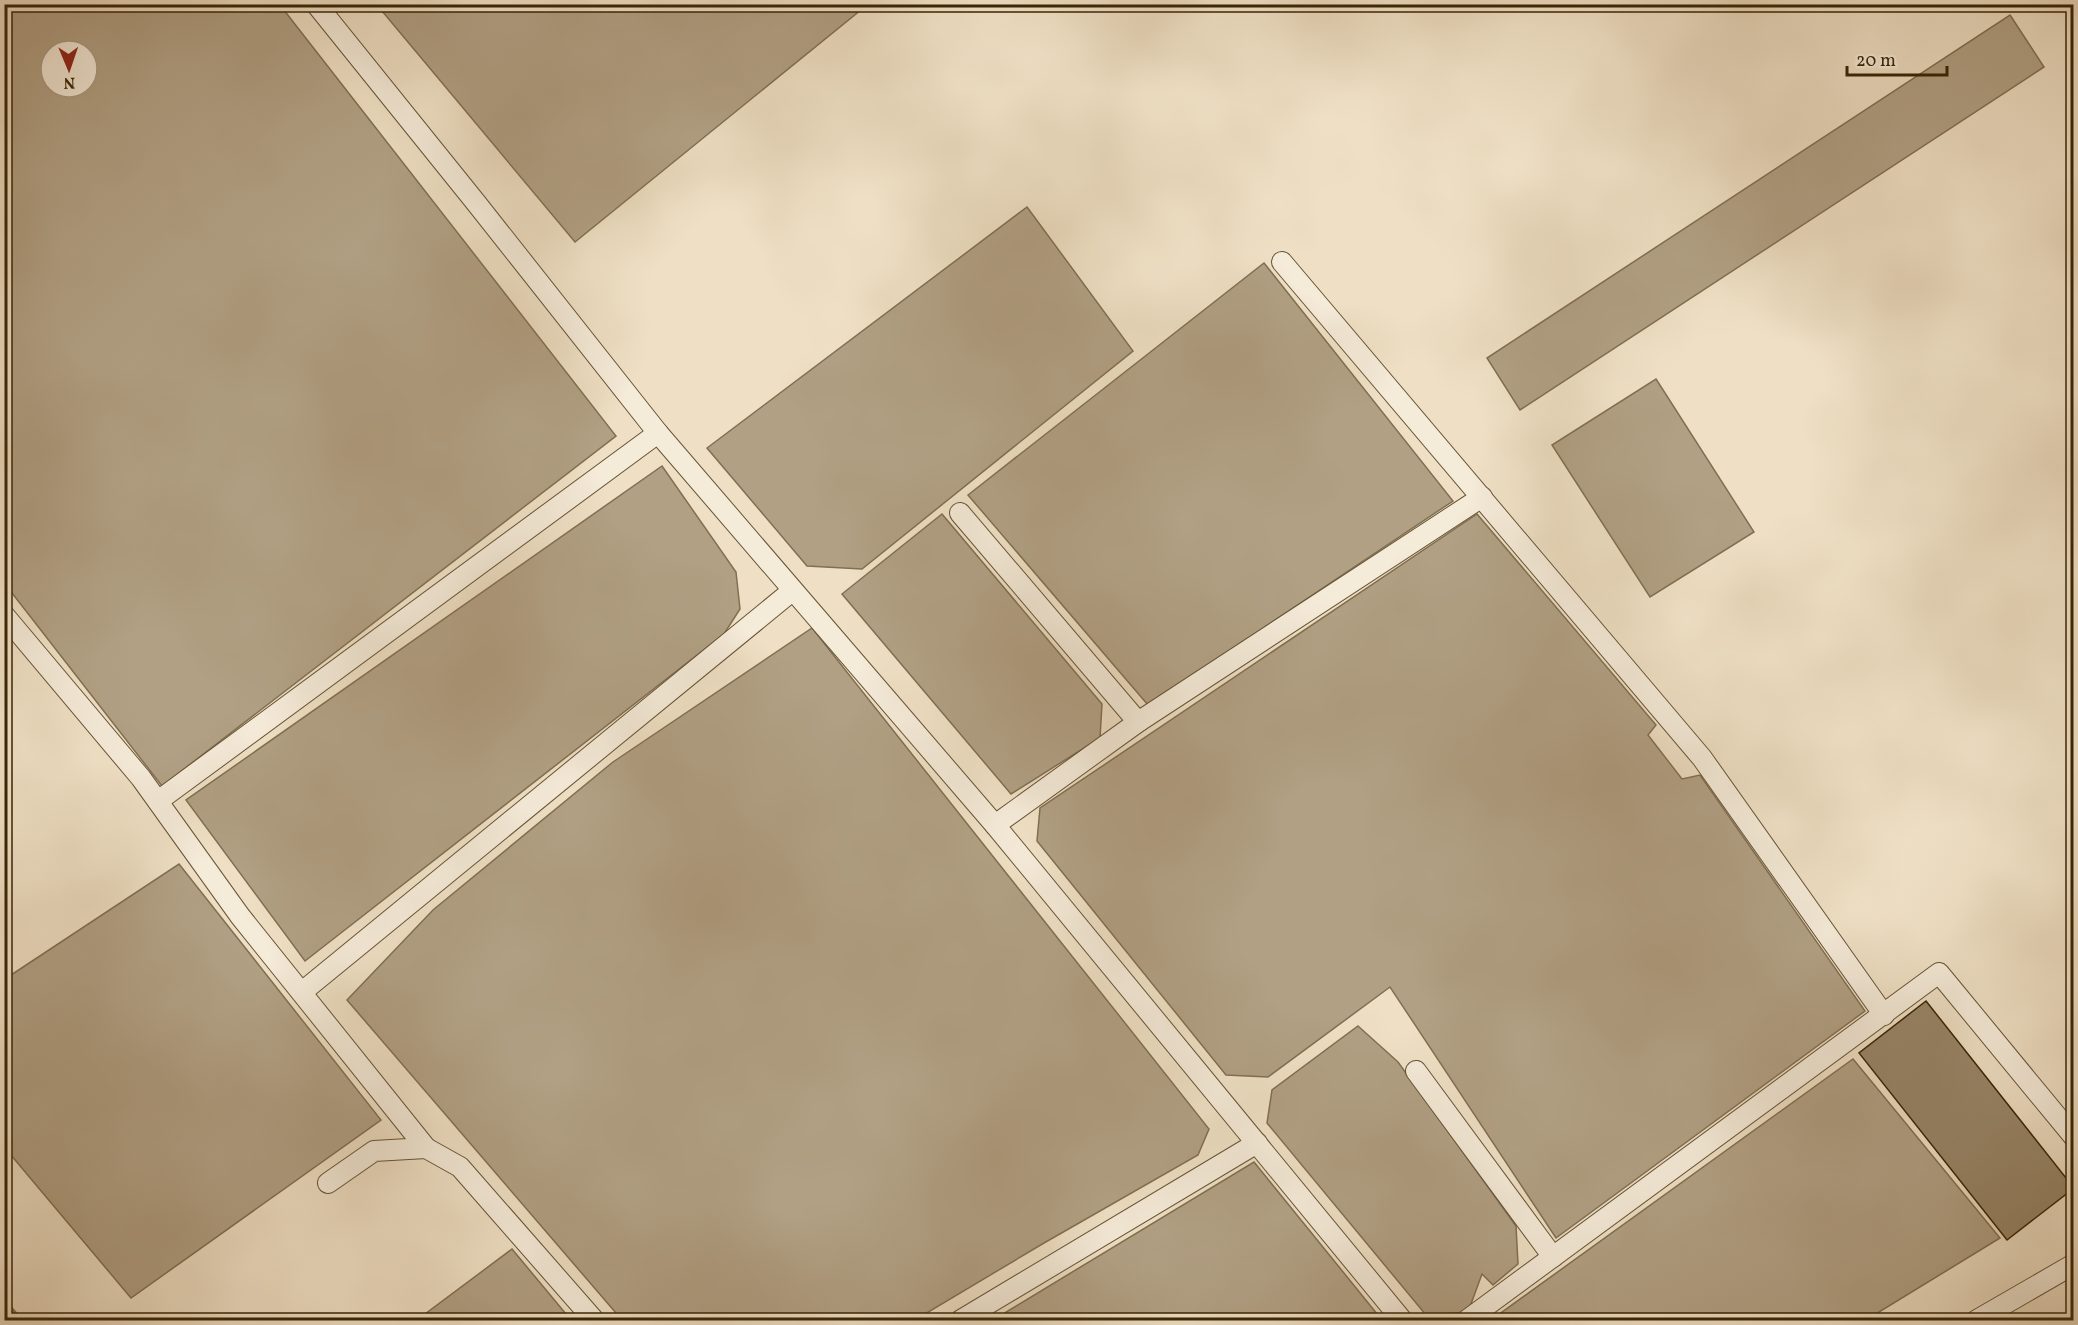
<svg xmlns="http://www.w3.org/2000/svg" width="2078" height="1325" font-family="Vollkorn,serif">
<style>
.water{fill:#b1a084;stroke:#816f51;stroke-width:1.5;fill-rule:evenodd}
.lines{fill:none;stroke-linecap:round;stroke-linejoin:round}
.stream{stroke:#816f51;stroke-width:10}
.building{fill:#988669;stroke:#392505;stroke-width:1.5}
.lane-casing{stroke:#665435;stroke-width:22}
.lane{stroke:#f5ebd9;stroke-width:20}
</style>
<rect width="100%" height="100%" fill="#efe0c5"/>
<filter id="stains"><feTurbulence type="fractalNoise" baseFrequency=".00333" numOctaves="4"/><feColorMatrix values="0 0 0 0 .2 0 0 0 0 .09 0 0 0 0 .02 0 0 0 .5 -.17"/></filter>
<radialGradient id="worn" r=".72"><stop offset=".6" stop-color="#630" stop-opacity="0"/><stop offset="1" stop-color="#630" stop-opacity=".3"/></radialGradient>
<g class="water">
<path d="M5,4l275,1 336,431 -454,350 -157,-202zM51,51h36v36h-36z"/>
<path d="M377,5h490l-292,237z"/>
<path d="M2010,15l34,52 -524,343 -33,-52z"/>
<path d="M1027,207l106,144 -271,218 -55,-3 -100,-118z"/>
<path d="M1264,263l189,238 -305,204 -180,-210z"/>
<path d="M1656,379l98,153 -104,65 -98,-152z"/>
<path d="M662,466l74,106 4,37 -16,25 -419,327 -119,-161z"/>
<path d="M942,514l160,190 -2,34 -89,56 -169,-200z"/>
<path d="M1477,514l179,211 -8,10 34,44 18,-4 165,236 -309,227 -166,-251 -122,90 -42,-2 -189,-234 3,-33z"/>
<path d="M812,628l397,501 -11,26 -154,88 -129,77h-293l-275,-320 86,-90 180,-148z"/>
<path d="M179,864l202,256 -250,178 -126,-150v-169z"/>
<path d="M1358,1026l40,36 118,164 2,38 -25,21 -11,-11 -14,38 -42,3 -159,-192 5,-33z"/>
<path d="M1853,1059l147,179 -134,82h-375z"/>
<path d="M1254,1162l128,158h-389z"/>
<path d="M512,1249l59,71h-154z"/>
</g>
<g class="lines">
<path class="stream" d="M4,1305l13,15"/>
</g>
<path class="building" d="M1926,1001l148,187 -67,52 -148,-187z"/>
<g class="lines">
<defs>
<g id="lane">
<path d="M316,4l161,200 181,229 337,392 407,495"/>
<path d="M1282,262l420,496 182,257"/>
<path d="M960,513l178,209"/>
<path d="M4,615l137,163 99,138 186,232"/>
<path d="M158,801l500,-368"/>
<path d="M995,825l143,-103 344,-225"/>
<path d="M302,992l490,-401"/>
<path d="M1416,1071l137,186"/>
<path d="M328,1183l46,-32 52,-3 34,19 134,153"/>
<path d="M961,1320l296,-177"/>
<path d="M1467,1320l472,-347 135,164"/>
<path d="M1977,1320l97,-56"/>
</g>
</defs>
<use href="#lane" class="lane-casing"/>
<use href="#lane" class="lane"/>
</g>
<rect width="2078" height="1325" fill="none" stroke="#efe0c5" stroke-width="24"/>
<rect x="6" y="6" width="2066" height="1313" fill="none" stroke="#392505" stroke-width="3"/>
<rect x="12" y="12" width="2054" height="1301" fill="none" stroke="#392505" stroke-width="1.5"/>
<g transform="translate(69 69) rotate(178)"><circle r="28" fill="#f5ebd9" stroke="#aa9c84" stroke-width="1.5"/>
<path d="M0-4.5L10 22L0 15L-10 22Z" fill="#8f2418"/>
<text y="-9" font-size="16" font-weight="bold" text-anchor="middle" fill="#392505">N</text>
</g>
<path d="M1847 66v9h100v-9" fill="none" stroke="#392505" stroke-width="3"/>
<text x="1856" y="66" font-size="18" fill="#392505" stroke="#f5ebd9" stroke-width="4.5" paint-order="stroke">20 m</text>
<rect width="100%" height="100%" filter="url(#stains)"/>
<rect width="100%" height="100%" fill="url(#worn)"/>
</svg>
